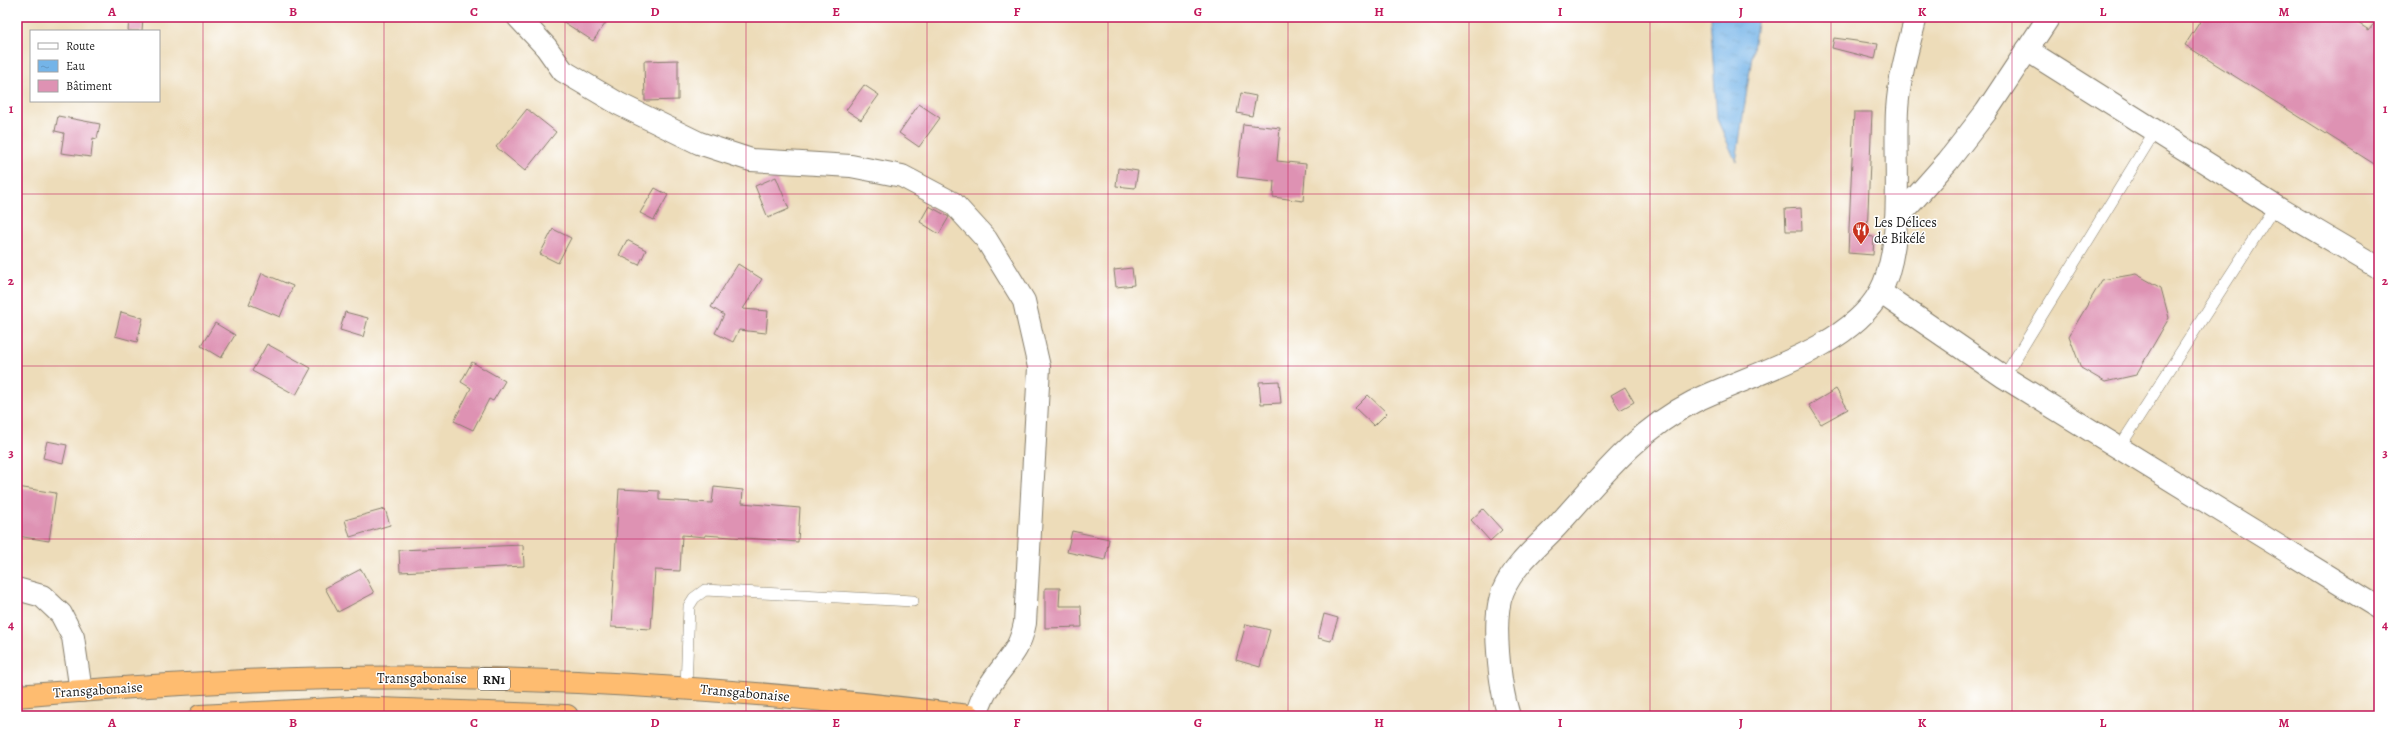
<svg xmlns="http://www.w3.org/2000/svg" width="2396" height="733" font-family="Alegreya,serif">
<style>
.water{fill:url(#water-ripples);stroke:#486882}
.building{fill:#de92b3}
.lines{fill:none;stroke-linecap:round;stroke-linejoin:round}
.service-casing{stroke:#847c6a;stroke-width:12}
.minor-casing{stroke:#847c6a;stroke-width:24}
.tertiary-casing{stroke:#847c6a;stroke-width:24}
.trunk-casing{stroke:#847c6a;stroke-width:24}
.service{stroke:#fff;stroke-width:11}
.minor{stroke:#fff;stroke-width:22}
.tertiary{stroke:#fff;stroke-width:22}
.trunk{stroke:#febc70;stroke-width:22}
.grid{fill:none;stroke:#c2185b;stroke-width:1;stroke-opacity:0.55}
.labels{text-anchor:middle;dominant-baseline:central;stroke-width:3;stroke-linejoin:round;paint-order:stroke}
.shield{fill:#fff;stroke:#606060;stroke-width:1}
.shield-label{font-size:13px;font-weight:bold;fill:#1c1c1c}
.poi-label{font-size:14px;fill:#1c1c1c;stroke:#fff;text-anchor:start}
.street-label{font-size:14px;fill:#1c1c1c;stroke:#fff}
.neatline{fill:none;stroke:#c2185b;stroke-width:1.5}
.grid-label{font-size:13px;text-anchor:middle;font-weight:bold;fill:#c2185b}
</style>
<defs>
<pattern id="water-ripples" width="26" height="14" patternUnits="userSpaceOnUse"><rect width="26" height="14" fill="#74b4e8"/><path d="M2 4q2-2 4 0t4 0M15 11q2-2 4 0t4 0" fill="none" stroke="#649ac6"/></pattern>
</defs>
<rect width="100%" height="100%" fill="#fff"/>
<filter id="ink" filterUnits="userSpaceOnUse"><feTurbulence type="fractalNoise" baseFrequency=".025" numOctaves="2"/><feDisplacementMap in="SourceGraphic" scale="8" xChannelSelector="R" yChannelSelector="G"/><feConvolveMatrix kernelMatrix="1 2 1 2 8 2 1 2 1" color-interpolation-filters="sRGB"/></filter>
<filter id="wash" filterUnits="userSpaceOnUse"><feTurbulence type="fractalNoise" baseFrequency=".012" numOctaves="4" result="noise"/><feDisplacementMap in="SourceGraphic" scale="16" xChannelSelector="R" yChannelSelector="G"/><feGaussianBlur stdDeviation="0.9" result="paint"/><feColorMatrix in="noise" values="0 0 0 0 0 0 0 0 0 0 0 0 0 0 0 0 0 1.4 0 .05"/><feComposite in="paint" operator="in"/></filter>
<g filter="url(#wash)">
<rect width="100%" height="100%" fill="#eddcb9"/>
<path class="water" d="M1710,17h48l-22,145 -19,-43z"/>
<g id="blocks">
<g class="building">
<path d="M129,17h14l-1,14h-14z"/>
<path d="M556,17h54l-17,24z"/>
<path d="M2203,17h145l21,13 10,-13v150l-194,-122z"/>
<path d="M1834,38l44,6 -3,15 -43,-11z"/>
<path d="M678,60v40l-33,1 -1,-40z"/>
<path d="M864,85l15,10 -18,25 -15,-10z"/>
<path d="M1241,93l15,3 -4,20 -15,-3z"/>
<path d="M919,104l21,14 -21,29 -20,-14z"/>
<path d="M527,109l29,23 -31,39 -29,-24z"/>
<path d="M1854,112h18l-5,124 7,1 -1,18 -25,-2z"/>
<path d="M58,116l42,8 -3,15 -4,-1 -2,19 -30,-4 3,-20 -9,-2z"/>
<path d="M1243,124l37,4 -3,33 29,3 -3,37 -30,-4 1,-16 -37,-4z"/>
<path d="M1118,168l20,3 -3,17 -19,-2z"/>
<path d="M776,177l13,32 -21,9 -13,-32z"/>
<path d="M655,188l13,7 -14,25 -14,-7z"/>
<path d="M929,206l20,11 -10,17 -19,-12z"/>
<path d="M1801,208l1,23h-16l-1,-22z"/>
<path d="M553,229l18,9 -13,25 -18,-9z"/>
<path d="M627,240l19,10 -7,15 -20,-10z"/>
<path d="M738,264l24,15 -19,30 25,2 -2,22 -27,-3 -6,12 -18,-9 9,-18 -13,-8z"/>
<path d="M1132,268l2,17 -18,2 -2,-17z"/>
<path d="M262,273l31,13 -13,31 -31,-13z"/>
<path d="M2136,274l25,14 8,30 -33,57 -31,7 -24,-14 -12,-32 33,-56z"/>
<path d="M121,312l22,6 -6,24 -22,-6z"/>
<path d="M345,312l23,6 -5,19 -23,-7z"/>
<path d="M215,323l20,12 -14,23 -20,-12z"/>
<path d="M267,344l44,24 -15,27 -44,-24z"/>
<path d="M472,362l33,19 -12,20 -4,-2 -16,31 -19,-9 17,-33 -10,-6z"/>
<path d="M1279,381l2,22 -20,1 -2,-22z"/>
<path d="M1625,387l9,15 -14,8 -9,-15z"/>
<path d="M1836,389l12,20 -27,15 -12,-19z"/>
<path d="M1368,395l19,18 -13,13 -19,-18z"/>
<path d="M47,441l20,4 -4,18 -20,-5z"/>
<path d="M17,487l39,6 -7,48 -32,-5z"/>
<path d="M714,487l29,3 -1,13 58,5 -2,34 -93,-7v2l-23,-2 -2,36 -25,-1 -4,59 -40,-2 8,-138 40,2v9l53,3z"/>
<path d="M385,509l5,16 -40,12 -5,-17z"/>
<path d="M1483,509l19,21 -12,11 -19,-21z"/>
<path d="M1072,531l37,8 -4,21 -38,-8z"/>
<path d="M523,545l1,21 -124,6 -1,-22z"/>
<path d="M361,569l13,24 -36,19 -13,-24z"/>
<path d="M1045,588h15l-1,18h22l1,21 -37,1z"/>
<path d="M1324,614l14,4 -7,23 -13,-3z"/>
<path d="M1246,624l24,6 -10,37 -24,-7z"/>
</g>
</g>
</g>
<g filter="url(#ink)">
<use href="#blocks" fill-opacity="0" stroke="#847c6a" stroke-width="1"/>
<g class="lines">
<defs>
<g id="service">
<path d="M2004,377l151,-246"/>
<path d="M2119,448l156,-242"/>
<path d="M686,688l3,-82 5,-8 11,-8 208,11"/>
</g>
<g id="minor">
<path d="M518,17l28,30 17,24 56,33 80,39 52,17 100,6 51,10 51,27 33,36 38,62 15,66 -14,256c-6,30 -17,35 -33,59 -8,10 -12,22 -16,34"/>
<path d="M2027,50l254,160 98,58"/>
<path d="M1895,221l53,-60 38,-49 63,-95"/>
<path d="M1880,292l124,85 375,231"/>
<path d="M17,589l25,7 19,18 12,23 8,54"/>
</g>
<path id="tertiary" d="M1509,716c-9,-28 -18,-98 -6,-125 11,-26 35,-45 54,-65 42,-46 79,-95 136,-124 56,-28 155,-52 187,-110 25,-46 14,-129 17,-182 2,-32 11,-63 19,-93"/>
<g id="trunk">
<path d="M17,696c145,-12 291,-21 436,-18 173,3 345,17 516,38"/>
<path d="M200,716l152,-8 215,8"/>
</g>
</defs>
<use href="#service" class="service-casing"/>
<use href="#minor" class="minor-casing"/>
<use href="#tertiary" class="tertiary-casing"/>
<use href="#trunk" class="trunk-casing"/>
<use href="#service" class="service"/>
<use href="#minor" class="minor"/>
<use href="#tertiary" class="tertiary"/>
<use href="#trunk" class="trunk"/>
</g>
</g>
<path class="grid" d="M203,17v699M384,17v699M565,17v699M746,17v699M927,17v699M1108,17v699M1288,17v699M1469,17v699M1650,17v699M1831,17v699M2012,17v699M2193,17v699M17,194h2362M17,366h2362M17,539h2362"/>
<defs>
<symbol id="restaurant-pin" viewBox="-11 -11 22 30"><path d="M0 17L-7.5 6A9.5 9.5 0 1 1 7.5 6Z" fill="#c8321e" stroke="#fff"/><path d="M-5-6h1v4h1v-4h1v4h1v-4h1v5L-1.5 .5V6h-2V.5L-5-1ZM5-6V6H3V1.5H1.5Q1.5-4 5-6Z" fill="#fff"/></symbol>
</defs>
<g fill-rule="evenodd">
<use href="#restaurant-pin" x="1851" y="220" width="20" height="27"/>
</g>
<g class="labels">
<rect class="shield" x="478" y="668" width="32" height="22" rx="3"/>
<g class="shield-label">
<text x="494" y="679">RN1</text>
</g>
<g class="poi-label">
<text x="1874" y="222">Les Délices<tspan x="1874" dy="16">de Bikélé</tspan></text>
</g>
<g class="street-label">
<text x="422" y="678">Transgabonaise</text>
<text transform="translate(98 690) rotate(-4)">Transgabonaise</text>
<text transform="translate(745 693) rotate(5)">Transgabonaise</text>
</g>
</g>
<rect width="2396" height="733" fill="none" stroke="#fff" stroke-width="44"/>
<rect x="30" y="30" width="130" height="72" fill="#ffffff" stroke="#a4a4a4"/>
<rect x="38" y="43" width="20" height="6" fill="#ffffff" stroke="#a4a4a4"/>
<text x="66" y="50" font-size="12" fill="#1c1c1c">Route</text>
<rect x="38" y="60" width="20" height="12" fill="url(#water-ripples)" stroke="#a4a4a4"/>
<text x="66" y="70" font-size="12" fill="#1c1c1c">Eau</text>
<rect x="38" y="80" width="20" height="12" fill="#de92b3" stroke="#a4a4a4"/>
<text x="66" y="90" font-size="12" fill="#1c1c1c">Bâtiment</text>
<rect x="22" y="22" width="2352" height="689" class="neatline"/>
<g class="grid-label">
<text x="112" y="16">A</text>
<text x="293" y="16">B</text>
<text x="474" y="16">C</text>
<text x="655" y="16">D</text>
<text x="836" y="16">E</text>
<text x="1017" y="16">F</text>
<text x="1198" y="16">G</text>
<text x="1379" y="16">H</text>
<text x="1560" y="16">I</text>
<text x="1741" y="16">J</text>
<text x="1922" y="16">K</text>
<text x="2103" y="16">L</text>
<text x="2284" y="16">M</text>
<text x="11" y="113">1</text>
<text x="2385" y="113">1</text>
<text x="11" y="285">2</text>
<text x="2385" y="285">2</text>
<text x="11" y="457">3</text>
<text x="2385" y="457">3</text>
<text x="11" y="629">4</text>
<text x="2385" y="629">4</text>
<text x="112" y="727">A</text>
<text x="293" y="727">B</text>
<text x="474" y="727">C</text>
<text x="655" y="727">D</text>
<text x="836" y="727">E</text>
<text x="1017" y="727">F</text>
<text x="1198" y="727">G</text>
<text x="1379" y="727">H</text>
<text x="1560" y="727">I</text>
<text x="1741" y="727">J</text>
<text x="1922" y="727">K</text>
<text x="2103" y="727">L</text>
<text x="2284" y="727">M</text>
</g>
</svg>
